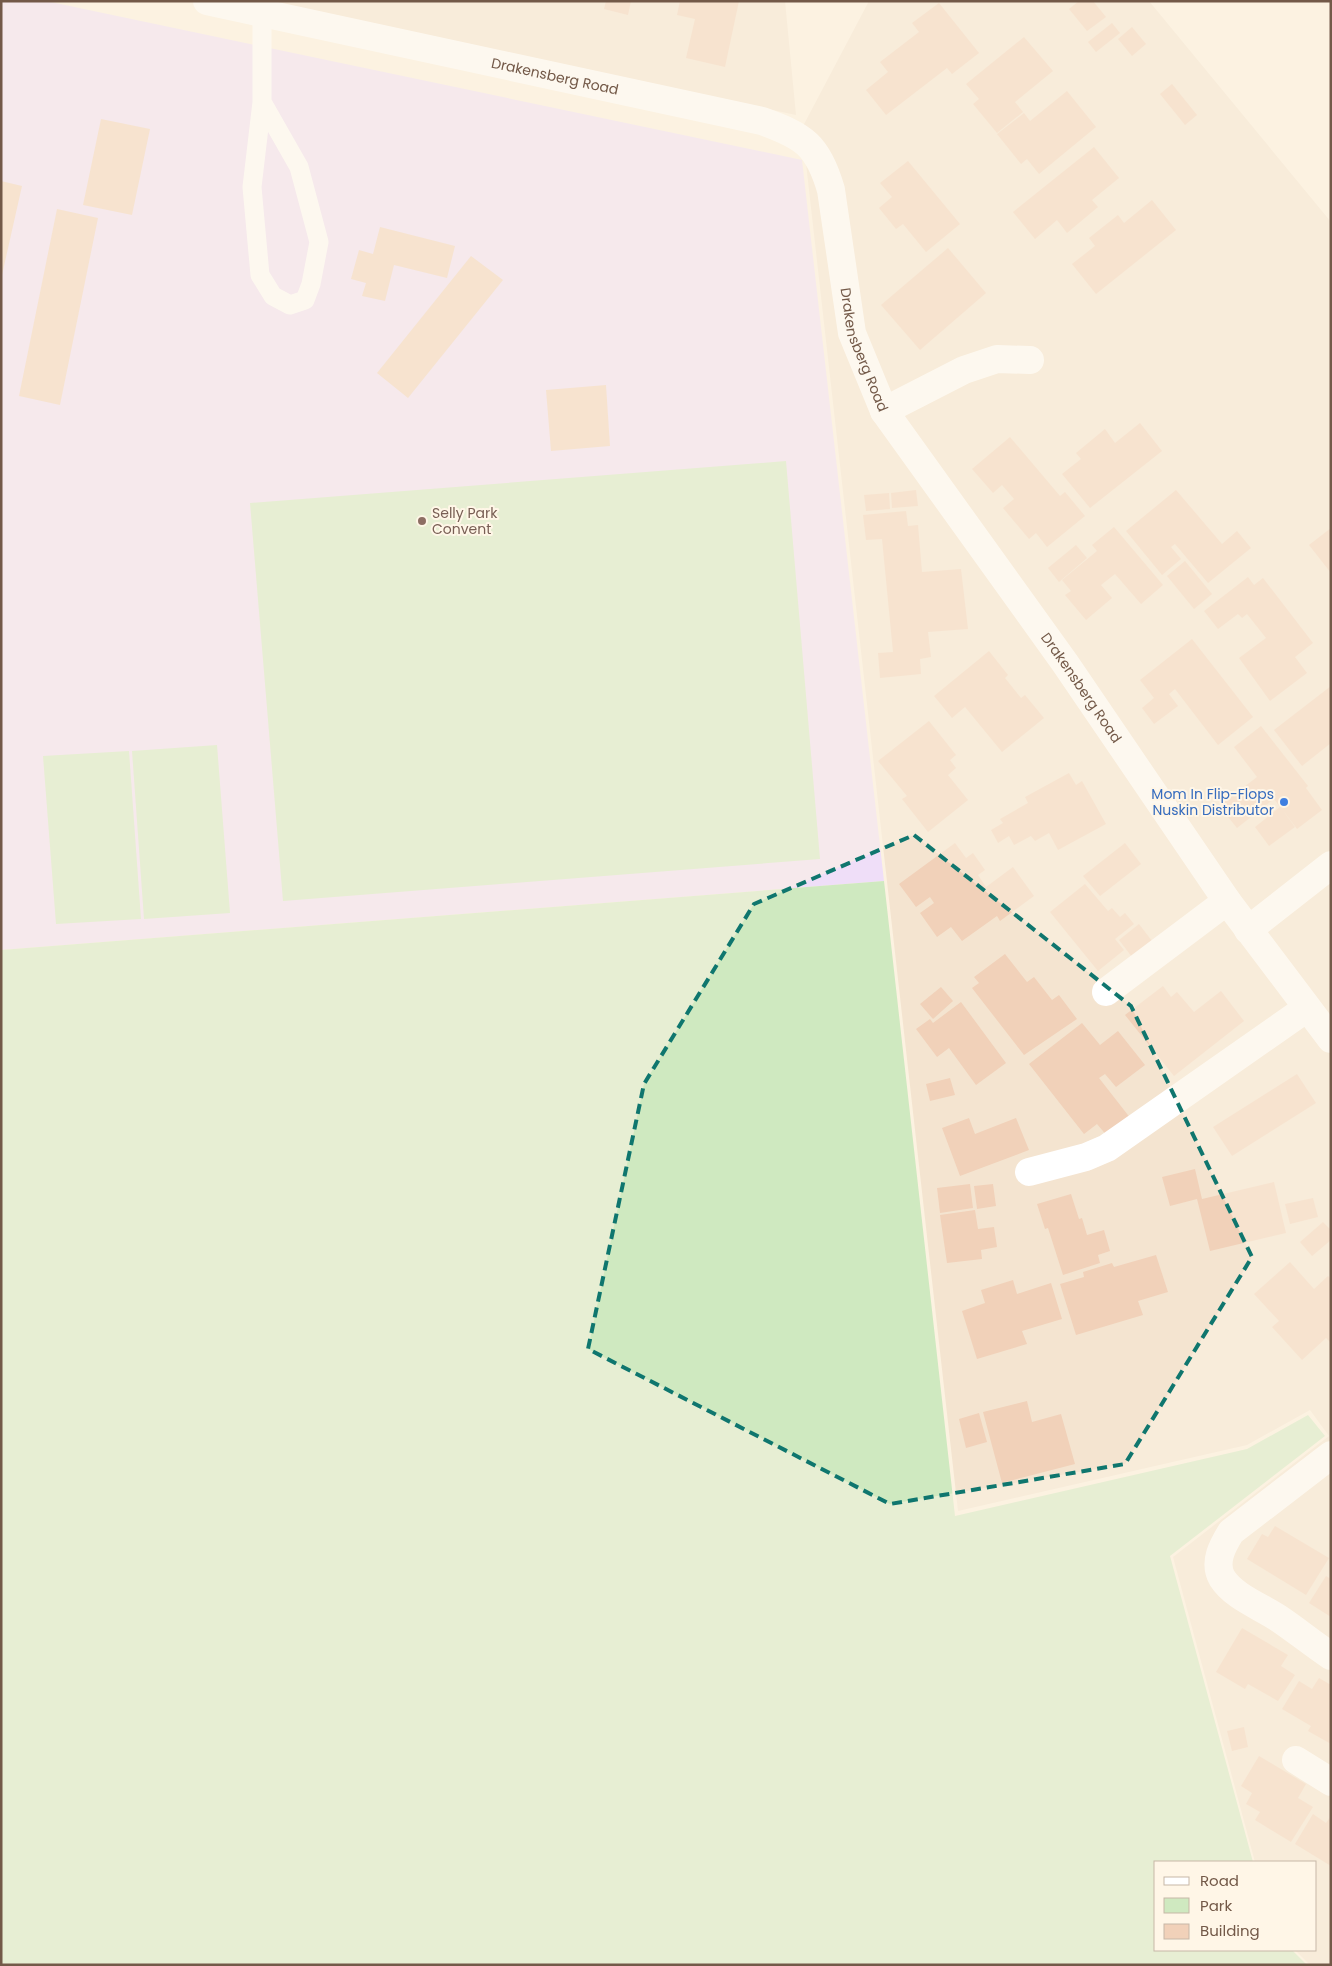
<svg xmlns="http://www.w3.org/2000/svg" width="1332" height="1966" font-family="Poppins,sans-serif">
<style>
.residential{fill:#f4e4d0}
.education{fill:#efdef8}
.green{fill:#cfe9c0}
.building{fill:#f1d1b9}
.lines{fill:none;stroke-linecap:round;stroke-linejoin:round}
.service{stroke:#fff;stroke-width:19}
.minor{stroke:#fff;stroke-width:28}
.marked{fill:none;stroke:#0f766e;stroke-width:4;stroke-dasharray:10 6;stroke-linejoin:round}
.education-dot{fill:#8d6e63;stroke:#fff6e7;stroke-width:2}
.shop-dot{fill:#3f7fe0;stroke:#fff6e7;stroke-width:2}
.labels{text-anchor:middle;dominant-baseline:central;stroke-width:4;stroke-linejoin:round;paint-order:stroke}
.street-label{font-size:14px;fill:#735948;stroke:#fff6e7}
.education-label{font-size:14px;fill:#785e54;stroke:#fff6e7;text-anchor:start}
.shop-label{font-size:14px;fill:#366cbe;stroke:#fff6e7;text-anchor:end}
</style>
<rect width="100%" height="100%" fill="#fcf2e1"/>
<g class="residential">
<path d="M257,1h528l11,114z"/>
<path d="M869,1h280l182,221v1743h-21l-15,-15h21v-88h-61l-82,-305 156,-121 -19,-26 -63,35 -289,66 -156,-1383z"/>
</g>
<path class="education" d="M1,1h45l756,159 82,721 -883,69z"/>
<g class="green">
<path d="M786,461l34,398 -537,42 -33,-398z"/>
<path d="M217,745l13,168 -86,6 -12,-168z"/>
<path d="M129,751l12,168 -85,5 -13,-168z"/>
<path d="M884,881l71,635 292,-67 61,-34 17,21 -155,120 83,306h-97v88h136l15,15h-1306v-1015z"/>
</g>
<g class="building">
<path d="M606,1h25l-3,14 -24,-6z"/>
<path d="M680,1h59l-14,66 -39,-9 9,-39 -18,-4z"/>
<path d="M1079,1h14l13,16 -19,14 -18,-22z"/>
<path d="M939,3l40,50 -27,21 -5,-6 -61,47 -20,-25 22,-18 -8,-10 39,-30 -7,-9z"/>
<path d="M1112,23l8,10 -24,19 -8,-10z"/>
<path d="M1132,27l14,17 -14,12 -14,-17z"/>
<path d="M1024,37l29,34 -38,31 8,10 -26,21 -24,-29 6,-5 -13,-15z"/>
<path d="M1172,84l25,31 -12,10 -25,-31z"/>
<path d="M1067,91l29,36 -57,47 -12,-15 -6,5 -24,-30 27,-21 6,8z"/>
<path d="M101,119l49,10 -18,86 -49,-10z"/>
<path d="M1094,147l25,31 -27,22 6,7 -31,26 -10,-13 -22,19 -22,-27z"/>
<path d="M908,161l52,63 -34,28 -23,-28 -7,5 -17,-21 13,-11 -12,-14z"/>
<path d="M1,181l21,5 -20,89h-1z"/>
<path d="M1152,200l24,30 -80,64 -24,-30 23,-18 -6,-8 29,-23 6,8z"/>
<path d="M57,209l41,9 -38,187 -41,-9z"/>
<path d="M380,227l75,19 -8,32 -53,-13 -9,36 -23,-5 4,-13 -15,-4 8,-29 14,4z"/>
<path d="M948,248l38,45 -66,57 -39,-45z"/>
<path d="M471,256l32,24 -95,118 -31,-25z"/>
<path d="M606,385l4,61 -59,5 -5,-61z"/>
<path d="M1140,423l22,28 -72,57 -28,-34 19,-15 -5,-6 29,-24 10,14z"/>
<path d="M1010,437l50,59 5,-4 20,24 -38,31 -11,-14 -7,6 -26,-31 11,-9 -12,-14 -9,8 -21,-24z"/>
<path d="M916,490l2,16 -26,2 -1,-15z"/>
<path d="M1176,490l46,54 15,-13 14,17 -43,35 -33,-39 -4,3 10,12 -19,16 -36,-44z"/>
<path d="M889,493l1,16 -24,2 -2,-16z"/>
<path d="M906,511l2,15 10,-1 4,47 39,-3 7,60 -40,3 3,25 -11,2 1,15 -41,4 -2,-25 15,-1 -11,-113 -16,1 -3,-25z"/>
<path d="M1114,527l49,58 -22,19 -26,-30 -14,11 11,13 -26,22 -21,-25 6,-4 -9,-11 35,-29 -5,-6z"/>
<path d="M1331,528v45l-22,-28z"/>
<path d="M1076,545l11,13 -28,24 -11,-14z"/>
<path d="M1185,561l27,33 -18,15 -27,-33z"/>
<path d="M1248,577l6,8 9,-7 50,65 -18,14 12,16 -37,28 -31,-43 27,-20 -19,-24 -5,4 -4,-4 -20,15 -14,-18z"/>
<path d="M1192,639l61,78 -35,28 -43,-56 -6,5 9,12 -24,18 -12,-16 12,-10 -14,-18z"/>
<path d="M989,651l19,24 -3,3 16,20 4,-3 19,23 -42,34 -37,-45 -13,11 -18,-22z"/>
<path d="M1331,686v57l-29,23 -28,-36z"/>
<path d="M929,721l27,34 -6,5 6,8 -8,7 20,25 -40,32 -26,-33 5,-3 -29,-35z"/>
<path d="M1261,726l47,60 -2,2 16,22 -25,19 -15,-20 13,18 -26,19 -14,-19 25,-20 -6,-8 -37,29 -18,-22 38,-29 -23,-30z"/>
<path d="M1069,773l7,12 6,-4 24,43 -48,26 -9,-17 -14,8 -4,-5 -17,9 -5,-9 -11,7 -7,-13 12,-7 -3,-4 28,-16 -3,-6z"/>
<path d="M955,843l11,15 7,-5 12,17 -7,5 8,12 27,-20 21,29 -34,25 -3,-5 -35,25 -11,-14 -14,10 -17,-24 14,-10 -4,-6 -14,10 -17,-23z"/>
<path d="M1125,843l16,21 -41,32 -17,-20z"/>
<path d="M1085,884l23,27 4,-3 8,9 5,-4 9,11 -19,15 9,11 -26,21 -48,-59z"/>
<path d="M1139,924l13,17 -20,16 -13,-17z"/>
<path d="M1005,954l22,28 7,-5 18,23 7,-5 18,24 -53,36 -52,-67 7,-5 -5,-6z"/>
<path d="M1163,986l8,11 6,-5 17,20 27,-21 23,30 -70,55 -49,-61z"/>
<path d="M941,987l12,14 -20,18 -13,-15z"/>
<path d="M961,1002l45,61 -30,22 -27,-37 -12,9 -21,-28 14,-10 3,4z"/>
<path d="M1082,1023l18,22 18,-14 27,34 -29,22 -11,-13 -6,4 32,41 -23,18 -11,-13 -13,10 -55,-70z"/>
<path d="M1297,1074l19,29 -84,53 -19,-29z"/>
<path d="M950,1078l5,17 -25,6 -4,-17z"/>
<path d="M969,1118l6,16 41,-16 13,32 -69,26 -18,-48z"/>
<path d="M1195,1169l7,30 72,-17 12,51 -76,18 -13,-52 -27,7 -8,-29z"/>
<path d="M970,1184l3,24 -33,5 -3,-25z"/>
<path d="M993,1184l3,22 -19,3 -3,-23z"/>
<path d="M1071,1194l8,25 3,-1 5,17 17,-5 6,21 -12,4 2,8 -37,12 -15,-47 -3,1 -8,-25z"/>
<path d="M1313,1198l5,19 -28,7 -5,-20z"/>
<path d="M975,1210l3,19 16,-2 3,20 -16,3 1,9 -35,4 -7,-48z"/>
<path d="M1323,1222l8,8v10l-19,16 -12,-14z"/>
<path d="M1156,1255l12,37 -30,9 5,14 -67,20 -16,-51 24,-7 -1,-5 29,-9 2,4z"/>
<path d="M1290,1262l24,27 14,-13 3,3v64l-5,-5 -24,22 -30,-33 7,-6 -25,-27z"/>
<path d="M1013,1280l4,14 34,-11 11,36 -40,12 5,13 -50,15 -15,-48 23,-8 -4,-13z"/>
<path d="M1027,1401l5,21 29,-8 14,50 -73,19 -19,-71z"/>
<path d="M979,1413l8,29 -21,6 -7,-29z"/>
<path d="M1275,1526l54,32 -23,37 -59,-36 15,-25 6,3z"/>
<path d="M1326,1576l5,3v38l-22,-14z"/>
<path d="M1242,1628l46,27 -7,11 14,9 -17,26 -30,-17 -3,5 -29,-17z"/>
<path d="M1319,1678l12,7v59l-23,-13 3,-5 -29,-17 17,-28 13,8z"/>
<path d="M1244,1727l4,20 -16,4 -5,-20z"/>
<path d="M1259,1756l47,28 -8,14 15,9 -22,35 -36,-22 5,-8 -14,-8 6,-11 -11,-7z"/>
<path d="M1313,1814l13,9 5,-7v50l-36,-22z"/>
</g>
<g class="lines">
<path class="service" d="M262,102l-10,85 8,88 13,21 17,9 15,-5 6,-16 8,-42 -20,-75 -37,-65v-89"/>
<g class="minor">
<path id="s1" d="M207,1l555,120c42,15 56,24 69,69l21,143 32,78 181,252 162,238 104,138"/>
<path d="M884,411l80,-41 33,-11 33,1"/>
<path d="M1248,930l83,-65"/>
<path d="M1106,992l121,-91"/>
<path d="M1029,1172l57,-15 21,-9 200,-140"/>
<path d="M1331,1455l-100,77c-8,13 -18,30 -9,46 12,19 38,28 56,40 18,12 35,26 53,38"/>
<path d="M1296,1760l35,22"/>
</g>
</g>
<path d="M0 0H1332V1966H0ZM914,835l217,171 121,251 -127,207 -235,40 -302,-155 56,-265 110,-180z" fill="#fcf2e1" fill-opacity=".55" fill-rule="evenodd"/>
<path class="marked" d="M914,835l217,171 121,251 -127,207 -235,40 -302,-155 56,-265 110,-180z"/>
<circle class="education-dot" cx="422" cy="521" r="5"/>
<circle class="shop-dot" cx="1284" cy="802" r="5"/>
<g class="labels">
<g class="street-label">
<text stroke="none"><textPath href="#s1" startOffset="356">Drakensberg Road</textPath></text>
<text stroke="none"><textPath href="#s1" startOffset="835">Drakensberg Road</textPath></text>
<text stroke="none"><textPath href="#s1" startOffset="1240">Drakensberg Road</textPath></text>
</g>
<g class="education-label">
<text x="432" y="513">Selly Park<tspan x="432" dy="16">Convent</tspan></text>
</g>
<g class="shop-label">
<text x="1274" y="794">Mom In Flip-Flops<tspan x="1274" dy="16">Nuskin Distributor</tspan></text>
</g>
</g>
<rect width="1332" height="1966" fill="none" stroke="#735948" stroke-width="5"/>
<rect x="1154" y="1861" width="162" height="90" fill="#fff6e7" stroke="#c7b7a7"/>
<rect x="1164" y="1877" width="25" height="8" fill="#ffffff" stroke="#c7b7a7"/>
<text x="1200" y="1886" font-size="15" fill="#735948">Road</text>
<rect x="1164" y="1898" width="25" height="15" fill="#cfe9c0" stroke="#c7b7a7"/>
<text x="1200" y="1911" font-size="15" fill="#735948">Park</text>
<rect x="1164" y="1924" width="25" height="15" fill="#f1d1b9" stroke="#c7b7a7"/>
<text x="1200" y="1936" font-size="15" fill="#735948">Building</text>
</svg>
